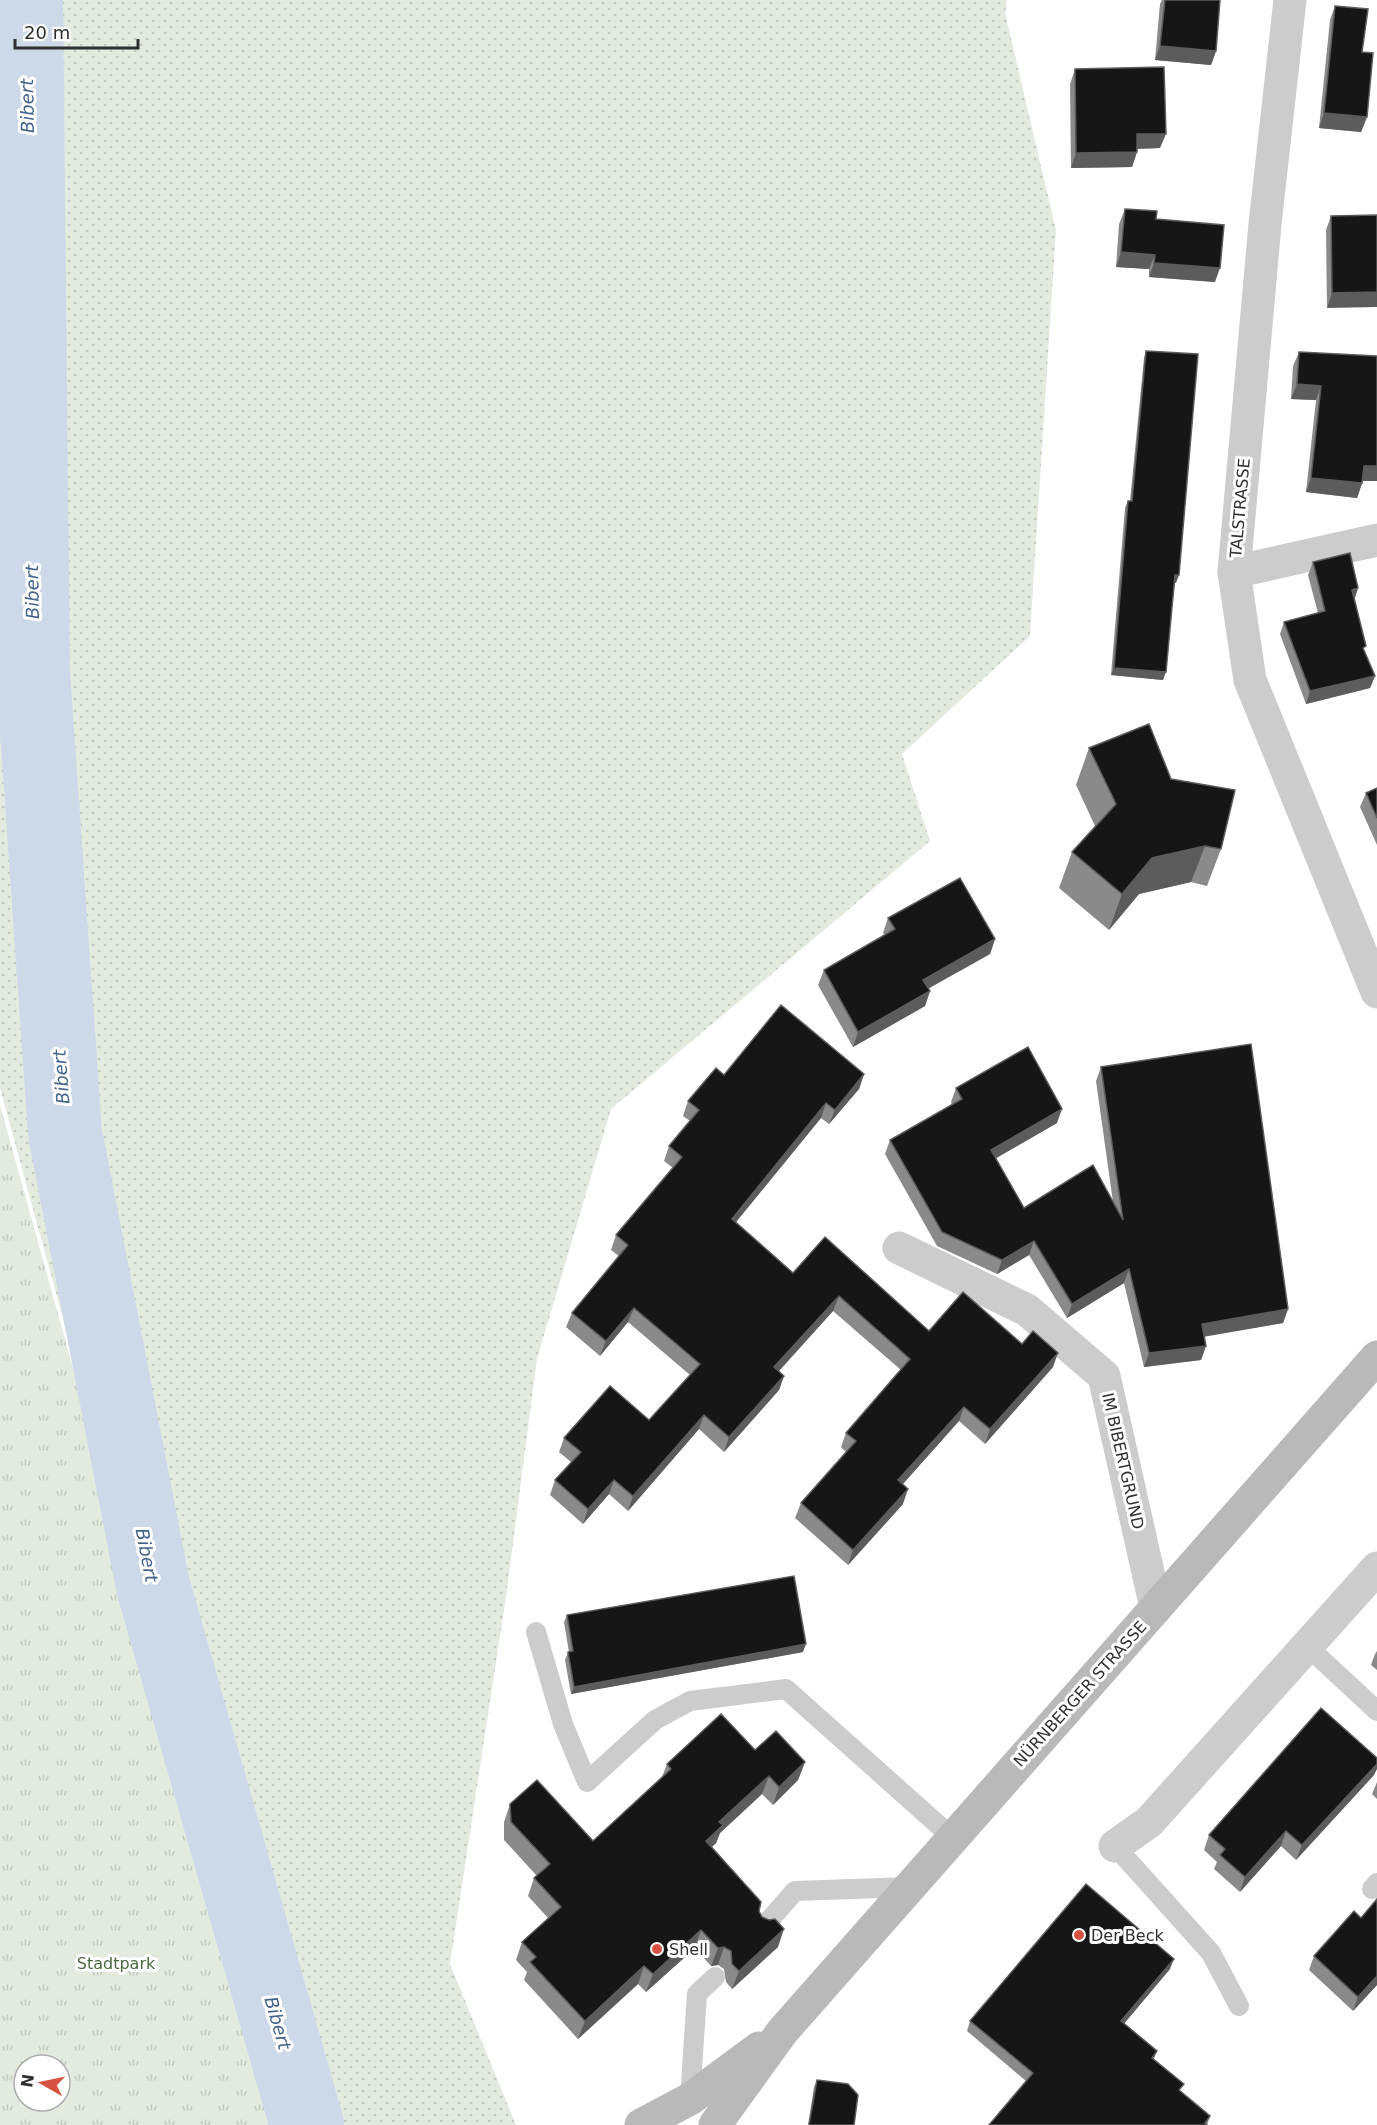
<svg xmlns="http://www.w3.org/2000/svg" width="1377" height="2125" font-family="'DejaVu Sans',sans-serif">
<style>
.grass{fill:url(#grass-dots)}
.park{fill:url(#park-tufts);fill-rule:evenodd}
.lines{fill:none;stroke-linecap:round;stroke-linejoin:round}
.river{stroke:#cdd9e9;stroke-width:74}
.service{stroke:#ccc;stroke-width:20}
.minor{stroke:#ccc;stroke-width:33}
.secondary{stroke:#b9b9b9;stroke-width:33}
.wall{fill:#8a8a8a}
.shaded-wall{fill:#5c5c5c}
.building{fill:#161616;stroke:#5c5c5c;stroke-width:1.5}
.poi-dot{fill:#d65142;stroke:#fff;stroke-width:2}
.labels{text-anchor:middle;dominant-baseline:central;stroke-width:6;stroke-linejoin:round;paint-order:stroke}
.street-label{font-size:16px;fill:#2f2f2f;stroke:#fff}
.poi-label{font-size:16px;fill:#2f2f2f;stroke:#fff;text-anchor:start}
.park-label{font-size:16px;fill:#4c6741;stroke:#fff}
.water-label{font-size:18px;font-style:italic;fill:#44638b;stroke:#fff}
</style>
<defs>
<pattern id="grass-dots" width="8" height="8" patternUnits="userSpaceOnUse" patternTransform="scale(1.5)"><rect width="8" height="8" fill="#e3ebdf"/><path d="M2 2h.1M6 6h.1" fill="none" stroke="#c3cac0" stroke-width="1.8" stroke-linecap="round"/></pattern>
<pattern id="park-tufts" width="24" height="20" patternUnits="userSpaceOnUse" patternTransform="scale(1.5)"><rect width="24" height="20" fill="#e3ebdf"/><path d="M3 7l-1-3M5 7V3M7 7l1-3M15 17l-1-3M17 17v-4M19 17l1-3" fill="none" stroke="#c3cac0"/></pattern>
</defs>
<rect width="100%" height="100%" fill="#fff"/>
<path class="grass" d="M15,0h992l-2,13 51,217 -26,406 -128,118 28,87 -319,268 -74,250 -31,238 -56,367 66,161h-233l-283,-1037v-806z"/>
<path class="park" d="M0,1105l283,1020h-283zM24,2065h36v36h-36z"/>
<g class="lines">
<path class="river" d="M26,0l7,673 32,460 88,453 154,539"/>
<g class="service">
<path d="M536,1632l27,92 24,58 68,-62 35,-19 96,-12 167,149"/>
<path d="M1307,1646l70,65"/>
<path d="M1115,1846l96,107 28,53"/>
<path d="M1372,1889l5,-6"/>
<path d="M764,1926l31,-35 113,-4"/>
<path d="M690,2099l7,-105 18,-17"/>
</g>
<g class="minor">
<path d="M1290,0l-25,224 -31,348 16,108 127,312"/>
<path d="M1234,572l143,-32"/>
<path d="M899,1248l128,62 77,66 52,232"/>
<path d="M1115,1846l34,-24 228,-254"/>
</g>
<g class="secondary">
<path d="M641,2125l49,-26 69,-51"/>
<path d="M715,2125l67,-93 595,-675"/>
</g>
</g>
<g class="wall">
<path d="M1162,0h3l51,51 -5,14 -56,-5 5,-56z"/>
<path d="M1335,6l32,111 -6,15 -42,-4 11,-108z"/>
<path d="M1075,69l85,79 -23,1v3l-5,15 -61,1 -1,-84z"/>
<path d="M1125,209l31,10 59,63 -66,-5v-8l-33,-2 3,-43z"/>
<path d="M1377,215l-50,93 -1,-78 5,-14z"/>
<path d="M1146,351l30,232 -1,-1 -12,98 -52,-5 14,-167 3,-7h2l14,-143z"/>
<path d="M1299,352l78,4v125h-14l-6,17 -51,-6 10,-92 -25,-1 2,-33z"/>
<path d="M1313,562l45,26 -4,12 10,50 11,26 -5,12 -64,16 -26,-70 4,-12 34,-9 -10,-38z"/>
<path d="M1089,748l82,31 50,70 -14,37 -16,-4 -52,12 -30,36 -50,-42 13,-36 23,-26 -19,-41z"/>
<path d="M1377,788v57l-17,-38 6,-14z"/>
<path d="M888,918l107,21 -5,15 -62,35 2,2 -5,15 -72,41 -35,-62 6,-15 61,-35 -2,-2z"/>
<path d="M1101,1067l187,242 -5,14 -79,13 2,10 -5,14 -57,7 -20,-84 -57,35 -38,-63 -32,19 -60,-28 -52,-92 5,-14 62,-35 -1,-3 5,-14 101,35 -61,35 28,50 89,-6 -17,-121z"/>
<path d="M864,1074l-5,15 -30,35 -8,-6 -85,104 57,51 136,58 93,13 31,23 -68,77 -26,-23 -56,63v20l-55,61 -53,-47 6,-15 45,-51 -5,-5 5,-14 55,-63 -68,-59 -54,60 5,5 -5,14 -55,62 -25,-23 -71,82 -19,-17 -26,30 -33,-29 5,-15 16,-18 -12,-10 5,-14 85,-18 41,-45 -62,-53 -28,34 -34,-29 6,-14 47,-57 -8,-6 5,-15 57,-67 -9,-7 5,-15 21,-25 -7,-5 5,-15 36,-26z"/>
<path d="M567,1615l236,37 -232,42 -6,-34 3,-8h1l-5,-30z"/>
<path d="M1377,1651v19l-6,-5 4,-11z"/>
<path d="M755,1750l50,12 -7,18 -25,25 -11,-11 -42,39 -4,10 -4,4 47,64 19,36 -46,42 -6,-7 -2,-13 -6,-4 -7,1 -16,-18 -49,44 -8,-8 -60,55 -54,-59 3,-8 -11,-12 6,-18 26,-24 -20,-22 6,-18 3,-2 -33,-36v-18l6,-18 83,37 69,-64 5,-13z"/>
<path d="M1374,1775l-78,85 -15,-14 -41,46 -26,-23 3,-7 -13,-12 5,-15z"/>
<path d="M1377,1782v17l-5,-5z"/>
<path d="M1314,1956l63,29 -24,26 -44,-41z"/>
<path d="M1170,1969l-46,54 33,28 -3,8 27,33 29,24 -3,9 -181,-44 -59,-50 3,-10z"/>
<path d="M817,2080l37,45h-46l6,-38z"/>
</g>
<g class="shaded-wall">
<path d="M1160,46l56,5 -5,14 -56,-5z"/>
<path d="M1324,113l43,4 -6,15 -42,-4z"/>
<path d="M1137,134h29l-6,14 -28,1z"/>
<path d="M1137,152l-5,15 -61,1 5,-15z"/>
<path d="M1121,252l34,3 -6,14 -33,-2z"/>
<path d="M1154,263l66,5 -5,14 -66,-5z"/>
<path d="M1377,292v15l-50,1 5,-15z"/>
<path d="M1297,384l24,2 -5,14 -25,-1z"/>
<path d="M1364,466h13v15h-18z"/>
<path d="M1311,478l51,5 -5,15 -51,-6z"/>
<path d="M1175,575h4l-3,8 -3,-1z"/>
<path d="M1358,588l-4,13 -2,-11z"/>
<path d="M1114,668l52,4 -3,8 -52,-5z"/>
<path d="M1375,676l-5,12 -64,16 4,-13z"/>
<path d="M1205,846l-14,36 -52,12 -30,36 13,-36 30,-36z"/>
<path d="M995,939l-5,15 -72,40 5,-14z"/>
<path d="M930,991l-5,15 -72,41 5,-15z"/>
<path d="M864,1074l-5,15 -30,35 6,-14z"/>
<path d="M826,1103l-5,15 -94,115 5,-14z"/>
<path d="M1062,1109l-5,14 -71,41 5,-14z"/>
<path d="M1034,1241l-5,14 -32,19 5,-14z"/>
<path d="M1129,1269l-5,14 -57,35 5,-14z"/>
<path d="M839,1296l-6,15 -64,71 5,-15z"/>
<path d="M634,1308l-6,14 -28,34 6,-15z"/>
<path d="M1288,1309l-5,14 -86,15 5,-14z"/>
<path d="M1206,1346l-5,14 -57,7 5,-14z"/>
<path d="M1058,1353l-5,14 -68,77 5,-15z"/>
<path d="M784,1376l-5,14 -55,62 5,-15z"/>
<path d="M964,1407l-5,14 -66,74 5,-15z"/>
<path d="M704,1415l-5,14 -71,82 5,-15z"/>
<path d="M614,1480l-5,14 -26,30 5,-15z"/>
<path d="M908,1489l-5,15 -55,61 5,-15z"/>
<path d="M806,1644l-3,8 -232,42 3,-7z"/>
<path d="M805,1762l-7,18 -25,25 6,-18z"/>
<path d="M1377,1764v5l-3,6 -78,85 6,-15z"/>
<path d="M769,1776l-7,18 -42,39 -4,10 -16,15 6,-17 13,-19z"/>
<path d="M1286,1831l-5,15 -41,46 5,-15z"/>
<path d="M784,1929l-6,18 -46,42 7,-18z"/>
<path d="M701,1930l-6,18 -49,44 7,-18z"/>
<path d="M724,1947l-6,18 -7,1 7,-18z"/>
<path d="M1174,1959l-4,10 -52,62 3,-10z"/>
<path d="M644,1966l-6,18 -60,55 7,-18z"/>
<path d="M1377,1976v9l-24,26 5,-14z"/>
</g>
<g class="building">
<path d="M1165,0h55l-4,51 -56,-5z"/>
<path d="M1335,6l33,3 -6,43 11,1 -6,64 -43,-4z"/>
<path d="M1164,67l2,67h-29v18l-61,1 -1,-84z"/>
<path d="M1125,209l32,2 -1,8 68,6 -4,43 -66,-5 1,-8 -34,-3z"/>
<path d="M1377,215v77l-45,1 -1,-77z"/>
<path d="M1146,351l52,3 -19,221h-4l-9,97 -52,-4 14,-167h4z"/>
<path d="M1299,352l78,4v110h-13l-2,17 -51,-5 10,-92 -24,-2z"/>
<path d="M1350,553l8,35 -6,2 14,56 -3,2 12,28 -65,15 -26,-69 41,-11 -12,-49z"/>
<path d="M1149,724l22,55 64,11 -14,59 -16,-3 -53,12 -30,36 -50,-42 44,-48 -27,-56z"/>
<path d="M1377,788v30l-11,-25z"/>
<path d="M960,878l35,61 -72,41 7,11 -72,41 -34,-62 71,-41 -7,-11z"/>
<path d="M781,1005l83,69 -29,36 -9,-7 -94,116 61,54 32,-36 104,94 34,-39 59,52 11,-13 25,22 -68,76 -26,-22 -66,73 10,9 -55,61 -52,-47 55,-62 -10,-8 64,-74 -71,-63 -65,71 10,9 -55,61 -25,-22 -71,81 -19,-16 -26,29 -33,-29 26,-28 -17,-14 46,-52 39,34 51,-56 -66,-56 -28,33 -34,-28 56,-68 -12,-10 66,-78 -13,-11 30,-36 -11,-9 28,-33 8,7z"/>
<path d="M1251,1044l37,265 -86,15 4,22 -57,7 -20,-84 -57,35 -38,-63 -32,19 -60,-28 -52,-92 72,-41 -6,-11 72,-41 34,62 -71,41 33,58 69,-43 30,55 -22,-153z"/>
<path d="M794,1576l12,68 -232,43 -6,-35 5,-1 -6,-36z"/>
<path d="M1321,1708l56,50v6l-75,81 -16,-14 -41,46 -25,-22 5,-6 -16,-14z"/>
<path d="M721,1714l34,36 21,-19 29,31 -26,25 -10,-11 -50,46 4,3 -17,16 55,61 -2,9 3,6 7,3 6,-1 9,10 -45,42 -7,-7 -1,-13 -7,-4 -6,1 -17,-18 -48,44 -9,-8 -59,55 -55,-59 6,-5 -14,-15 39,-35 -27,-29 16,-14 -39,-42 -1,-18 27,-24 56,61 78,-72 -4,-5z"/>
<path d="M1086,1884l88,75 -53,62 36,30 -5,7 32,26 -5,6 31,26 -5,7 2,2h-218l44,-52 -63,-52z"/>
<path d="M1377,1899v77l-19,21 -44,-41 40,-45 7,7z"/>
<path d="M817,2080l31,4 10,11 -4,30h-45z"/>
</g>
<g class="poi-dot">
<circle cx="1079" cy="1935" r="6"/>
<circle cx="657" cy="1949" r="6"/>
</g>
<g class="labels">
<g class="street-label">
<text transform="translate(1240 508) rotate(-85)">TALSTRASSE</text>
<text transform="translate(1123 1461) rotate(77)">IM BIBERTGRUND</text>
<text transform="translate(1080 1694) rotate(-48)">NÜRNBERGER STRASSE</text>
</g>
<g class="poi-label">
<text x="1091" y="1935">Der Beck</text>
<text x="669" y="1949">Shell</text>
</g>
<g class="park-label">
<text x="116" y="1963">Stadtpark</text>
</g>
<g class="water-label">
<text transform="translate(27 106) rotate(-91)">Bibert</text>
<text transform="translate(32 592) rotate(-91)">Bibert</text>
<text transform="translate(61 1077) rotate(-94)">Bibert</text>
<text transform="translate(147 1555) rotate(79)">Bibert</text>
<text transform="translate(278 2023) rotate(74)">Bibert</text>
</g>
</g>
<g transform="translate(42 2083) rotate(279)"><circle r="28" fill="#ffffff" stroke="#acacac" stroke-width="1.5"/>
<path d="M0-4.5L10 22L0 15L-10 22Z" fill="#d65142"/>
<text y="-9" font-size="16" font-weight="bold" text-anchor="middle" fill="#2f2f2f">N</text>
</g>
<path d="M15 39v9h123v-9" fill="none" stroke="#2f2f2f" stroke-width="3"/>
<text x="24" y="39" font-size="18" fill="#2f2f2f" stroke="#ffffff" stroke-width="4.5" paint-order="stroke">20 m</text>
</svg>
